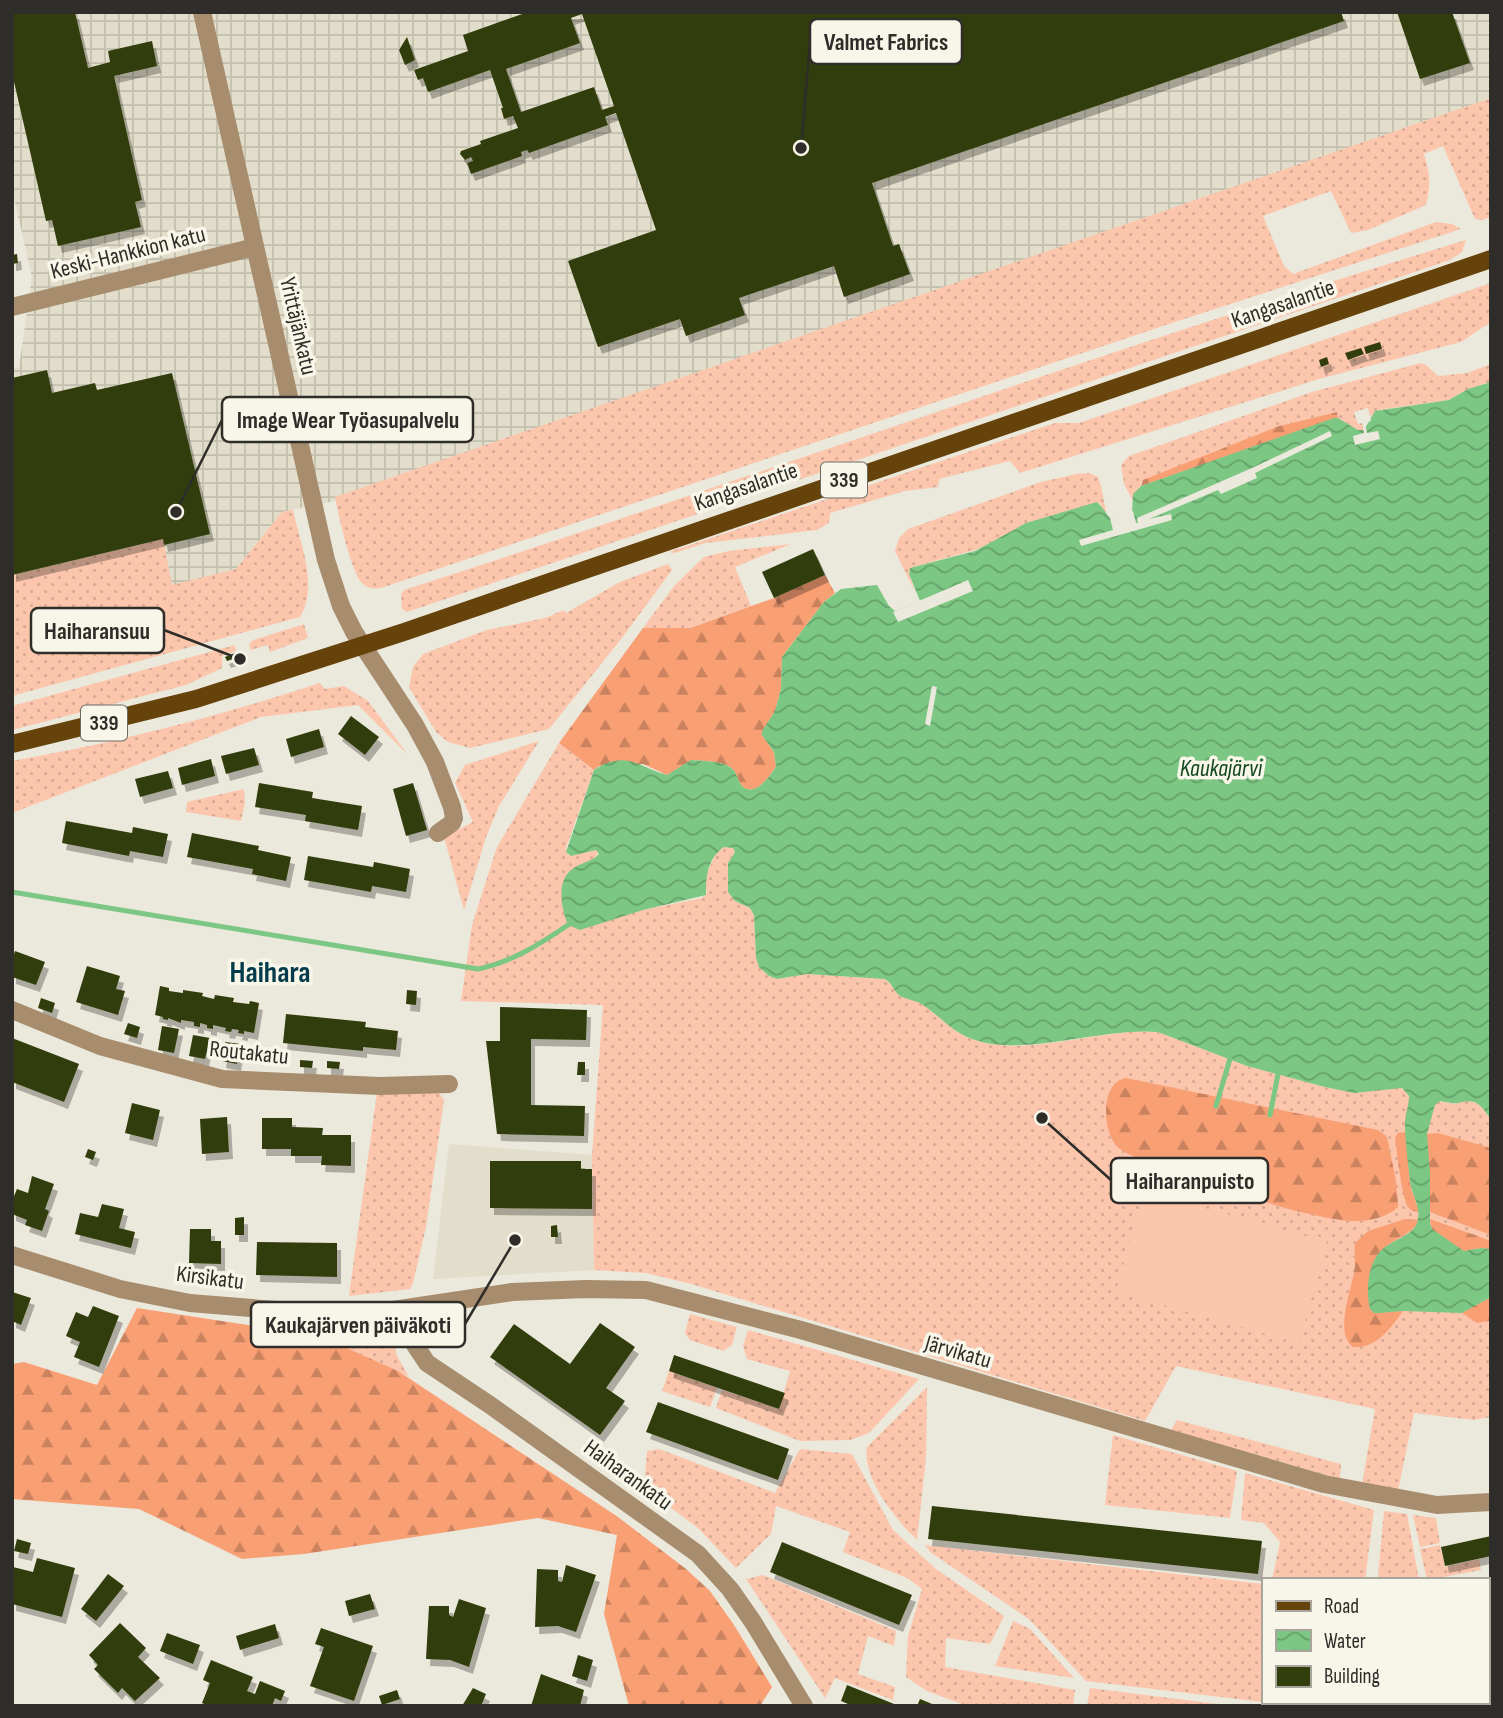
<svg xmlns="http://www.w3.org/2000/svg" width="1503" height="1718" font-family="'Sofia Sans Condensed',sans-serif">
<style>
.built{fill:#e2decb}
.industrial{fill:url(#industrial-grid)}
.grass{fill:url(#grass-dots)}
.forest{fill:url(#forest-firs)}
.garden{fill:#fcc6ad}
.water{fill:url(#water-waves)}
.pier{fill:#ebe8dc}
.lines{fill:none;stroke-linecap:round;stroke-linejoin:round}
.stream{stroke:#7bc783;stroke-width:5}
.building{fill:#323e0b;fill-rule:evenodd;filter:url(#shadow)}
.minor{stroke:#a78c6d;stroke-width:18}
.major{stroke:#67430c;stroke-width:18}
.labels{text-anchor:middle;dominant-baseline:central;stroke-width:7;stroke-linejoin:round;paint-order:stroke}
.shield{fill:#f8f5e9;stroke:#6b6963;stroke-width:2}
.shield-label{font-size:21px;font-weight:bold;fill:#2e2d29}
.street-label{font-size:23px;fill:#2e2d29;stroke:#f8f5e9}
.water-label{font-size:24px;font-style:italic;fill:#11471c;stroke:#f8f5e9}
.district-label{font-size:30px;font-weight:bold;fill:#023c4b;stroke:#f8f5e9}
.leader{fill:none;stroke:#2e2d29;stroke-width:2.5}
.callout-dot{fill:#2e2d29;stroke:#f8f5e9;stroke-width:2.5}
.callout{fill:#f8f5e9;stroke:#2e2d29;stroke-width:2.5}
.callout-label{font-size:24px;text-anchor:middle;font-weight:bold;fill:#2e2d29}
</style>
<defs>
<pattern id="industrial-grid" width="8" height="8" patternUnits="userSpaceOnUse" patternTransform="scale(1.75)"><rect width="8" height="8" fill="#e2decb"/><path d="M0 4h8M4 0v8" fill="none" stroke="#c2bfae"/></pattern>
<pattern id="grass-dots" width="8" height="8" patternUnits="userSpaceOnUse" patternTransform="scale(1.75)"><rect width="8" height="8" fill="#fcc6ad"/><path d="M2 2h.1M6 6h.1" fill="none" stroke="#d8aa95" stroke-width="1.8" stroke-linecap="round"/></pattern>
<pattern id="forest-firs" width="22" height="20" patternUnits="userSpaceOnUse" patternTransform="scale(1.75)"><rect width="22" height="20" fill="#f99f74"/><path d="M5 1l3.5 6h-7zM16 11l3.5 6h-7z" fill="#ca825f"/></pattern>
<pattern id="water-waves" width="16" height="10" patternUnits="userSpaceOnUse" patternTransform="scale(1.75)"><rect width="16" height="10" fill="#7bc783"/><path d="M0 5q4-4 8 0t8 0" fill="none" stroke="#65a26b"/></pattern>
<filter id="shadow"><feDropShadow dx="4" dy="7" stdDeviation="0" flood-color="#0004"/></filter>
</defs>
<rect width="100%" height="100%" fill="#ebe8dc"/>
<path class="built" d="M449,1144l143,11 2,115 -161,9z"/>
<path class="industrial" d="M12,12h1479v97l-1077,376 -132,27 -46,57 -224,70v-270l7,-2 13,-90 -20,-88z"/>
<g class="grass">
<path d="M1491,98v119l-9,3 -7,-1 -32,-73 -19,8c6,18 7,33 2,51l-58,25 -17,3 -20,-42 -68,25 21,50 9,8 143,-52 16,2 9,5 -283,92 -797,267c-7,1 -14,1 -20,-6 -10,-12 -23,-68 -26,-85z"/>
<path d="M1466,240l-4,12 -12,8 -1043,352 -5,-3 -1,-14 3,-5c354,-114 705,-242 1062,-350z"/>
<path d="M1491,283v39l-30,20 -142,37 -299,94 -10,-12 -71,18 -1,8 -33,4 -75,22 -1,10 -12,7 -112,13 -30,10 -6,-1 386,-129h24z"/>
<path d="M1421,363l5,2 12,11 29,-3 24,-9v18l-23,7 -19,11 -71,10 -8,7 -2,-9 -14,4 4,12 4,-1 2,7h-6l-20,-12 -1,-6 -58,14 -138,56v4l-8,8v7l-9,-17 -3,-19 8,-9 183,-64z"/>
<path d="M1089,473l9,4 3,9 6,31 -7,-14 -74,20 -44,25 -72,20 -1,6 6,18 -20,-41 4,-13 9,-9 133,-47 35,-8z"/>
<path d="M293,510c7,33 26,76 7,107l-288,79v-121l151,-36 9,46 64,-16 46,-57z"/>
<path d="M791,544l-56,23 16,39 -62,22h-46l31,-42 30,-29 25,-6z"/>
<path d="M668,564l4,6 -50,68 -73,91 -79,19 -22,-6 -12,-10 -27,-45 4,-20 10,-13 64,-24 58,-12 19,-8 2,3 54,-31z"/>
<path d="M304,624l4,14 -38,14 -2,-7 -17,5 -2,-6 4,-4z"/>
<path d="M235,645l1,6 -14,5v12l-36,17 -174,45v-24z"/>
<path d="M320,683l5,6 19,-3 24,15 40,54 -50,-50 -97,12 -249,96v-52c104,-18 208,-45 308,-78z"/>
<path d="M539,741l-40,65 -13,31 -22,73 -20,-73 29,-15 -18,-39 10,-18z"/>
<path d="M559,743l35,27 -28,78 2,7 28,-5 2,2 -3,6 48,52 59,-12 5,-6 -3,-12 12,-27 8,-6 9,1 2,4 -7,11v29l7,9 15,7 4,7 2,43 3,8 10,10 8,3 30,-5 78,5c6,4 8,11 14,15 8,5 17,6 25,11 14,10 27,25 43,32 52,24 133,-10 191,-5l89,34 78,21 29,6 43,-6 5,1 7,8 46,8 12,-5 13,6 11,15v297l-17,3 -60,-7 -16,78 -36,-7 13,-75 -199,-43 -31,55 -454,-137 -45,-11 -52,-3 -2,-115 11,-150 -142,-4 11,-76 25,-78z"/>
<path d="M244,789l1,14 -4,18 -55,-9 1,-10z"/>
<path d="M436,1088l8,12 -18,127 -13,56 -3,6 -61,7 28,-204z"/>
<path d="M690,1314l47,13 -5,18 -9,6 -33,-11 -5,-7z"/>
<path d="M748,1330l171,49 -50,54 -19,7 -50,1 -84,-33 6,-18 57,19 11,-38 -43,-12 -4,-13z"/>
<path d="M392,1335l5,21 12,21 -11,-6 -64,-28 14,-7z"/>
<path d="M669,1371l48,17 -7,19 -48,-16z"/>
<path d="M927,1387l-1,71 -9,82c-22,-21 -55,-62 -50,-93z"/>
<path d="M1177,1420l164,44 -1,15 -169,-49z"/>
<path d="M1113,1435l124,36 -7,47 -125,-13z"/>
<path d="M659,1449l116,44 25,-44 52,5 41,76 43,39 68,47 -14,28 -44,-6 -1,29 130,23 -2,16h-106l-40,-15 -21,-14 2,-41 14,-47 -15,-11 -64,-26 7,-20 -74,-26 -5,28 -35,34 -38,-40 -54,-40 3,-37z"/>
<path d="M1245,1473l129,37 -9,70h-93l8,-38 -16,-19 -23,-3z"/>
<path d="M1384,1511l23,3 12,66h-39l-2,-4z"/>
<path d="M1413,1515l23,3 4,25 -20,4z"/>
<path d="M925,1545l338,39v118l-177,-21 -56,-61 -100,-68z"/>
<path d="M1440,1545l5,22 34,-8 2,11 -54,10 -7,-31z"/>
<path d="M763,1575l133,56 -2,15 -26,-10 -10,38 37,13 -2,13 -58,-22 -10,20 -79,-119z"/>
<path d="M1013,1621l17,8 44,49 -79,-12z"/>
<path d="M1491,1636v70h-121l1,-4h116v-65z"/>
<path d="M1090,1688l143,18h-146z"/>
</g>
<g class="forest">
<path d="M1337,412l1,6 -197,68 2,-6 136,-54z"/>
<path d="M825,575l10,18 -11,9 -42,55 -1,32 -6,22 -13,21v3l12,17 2,14c-5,10 -22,32 -34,20 -5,-6 -5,-15 -12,-19 -10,-6 -27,-6 -38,-7l-25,15 -24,-11 -44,2 -5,4 -35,-27 84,-115h47l84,-30z"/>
<path d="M1126,1078l252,52 8,6 2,5 8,40 2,26c-9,9 -27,14 -40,14 -22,1 -82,-14 -103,-23 -17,-7 -31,-18 -48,-23 -24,-6 -67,-12 -87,-26 -18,-12 -21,-67 6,-71z"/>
<path d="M1406,1132l4,53 9,27c-5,-1 -7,0 -11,-5 -6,-9 -11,-55 -13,-69l3,-5z"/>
<path d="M1438,1133l53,15v87l-61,-23 -3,-78z"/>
<path d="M1405,1219l13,1 -2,6c-8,8 -19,12 -28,19 -18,12 -22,44 -18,63l9,5 24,-2c-12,17 -27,38 -50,36 -20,-15 0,-60 2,-81 0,-8 -1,-15 0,-23l13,-12z"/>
<path d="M1430,1219l61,22v8l-10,-1 -17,3 -32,-21z"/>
<path d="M1491,1297l-2,24 -12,2 -15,-10z"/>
<path d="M137,1308l183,28 78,35 220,146 68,52 24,22 24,34 38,62 -12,19h-131l-25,-92 13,-79 -79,-17 -234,36 -62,5 -103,-50 -127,-10v-135l12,-2 73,23z"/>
</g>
<path class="garden" d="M1144,1191l183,51 -28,101 -183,-51z"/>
<path class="water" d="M1491,382v738c-11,-16 -14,-22 -33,-17 -5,1 -12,-1 -18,-2l-5,4 -8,29 3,40v49l2,6 32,22 17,-3 10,1v48l-29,16 -59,-2 -24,2h-5l-4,-4c-5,-21 -2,-52 18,-64 9,-6 25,-11 29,-22 5,-15 -5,-27 -7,-42 -2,-19 -5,-39 -5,-58 0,-9 4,-18 4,-27l-7,-8 -48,5 -29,-6 -78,-21 -89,-34c-58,-5 -141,28 -191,5 -16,-7 -29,-22 -44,-32 -7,-5 -17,-5 -24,-10 -6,-5 -7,-12 -14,-16l-78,-5 -30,5 -8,-3 -10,-9 -3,-9 -2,-43 -4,-7 -15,-7 -7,-9v-29l7,-11 -2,-4 -9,-1c-17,12 -18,30 -18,48l-63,15 -63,20 -12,-5c-6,-15 -12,-41 2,-54 8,-8 22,-9 29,-17l-3,-4 -25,6 -5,-4 28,-82c32,-21 44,-3 73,5l24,-15c12,1 29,1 39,7 7,4 7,13 12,19 12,12 29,-10 34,-20l-2,-14 -12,-17v-4l13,-20 6,-22 1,-32 42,-55 17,-13 36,-4 12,21 6,5 25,-10 -11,-27 1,-6 65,-17 51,-28 71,-21c18,18 6,21 35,11l1,-19 8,-8 193,-68h4l20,12h6l11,-19 74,-11 19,-11z"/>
<g class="pier">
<path d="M1369,412l2,9 -6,2 2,10 11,-2 2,8 -25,6 -2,-9 11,-3 -1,-7z"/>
<path d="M1330,431l2,5 -77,37 2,5 -36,16 -3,-4 -69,29 22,-5 1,6 -91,26 -2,-6 34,-10 -3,-12 23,-7 3,12h2l-1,-5 115,-50z"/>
<path d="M968,580l5,11 -75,31 -5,-10z"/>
<path d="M932,686l5,1 -7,39 -5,-2z"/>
</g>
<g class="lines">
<g class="stream">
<path d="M12,892l466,77c34,-7 62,-25 90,-44"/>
<path d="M1216,1106l14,-47"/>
<path d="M1270,1115l8,-41"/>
</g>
</g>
<g class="building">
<path d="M12,12h63l13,56 22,-6 -2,-11 44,-10 5,25 -43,10 28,124 -7,2 6,25 -83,19 -6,-26 -6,1 -34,-148z"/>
<path d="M528,12h813l3,9 -472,162 21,63 6,-2 11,30 -66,23 -10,-31 -95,32 6,17 -59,21 -6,-17 -82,28 -30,-86 88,-31 -40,-117 -11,4 3,8 -79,28 -2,-3 -6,2 1,4 -51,18 -4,-11 6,-2 -2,-4 -6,3 -5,-6 1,-3 20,-7 -1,-3 38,-13 -5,-12 -9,3 -3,-11h2l-13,-38 -62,22 -5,-14 -5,2 -4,-10 54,-19 -5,-16zM582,14l32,92 -12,4 -8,-23 -73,25 -15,-43 74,-26 -9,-25z"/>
<path d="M1397,12h55l18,51 -50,16z"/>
<path d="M407,37l8,23 -10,5 -6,-15z"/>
<path d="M17,254l1,9 -6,1v-9z"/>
<path d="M1380,342l2,7 -16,5 -2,-7z"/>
<path d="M1361,348l3,6 -16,6 -3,-7z"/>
<path d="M1327,357l2,7 -8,3 -2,-7z"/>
<path d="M47,370l5,23 43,-10 2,7 75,-17 38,161 -46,11 -1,-6 -151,36v-197z"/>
<path d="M813,549l12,26 -51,23 -12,-26z"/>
<path d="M235,653l1,5 -9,3 -2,-4z"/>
<path d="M351,716l28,21 -14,18 -27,-21z"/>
<path d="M319,729l5,18 -33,10 -5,-18z"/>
<path d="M254,748l5,17 -33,9 -5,-18z"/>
<path d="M211,759l4,17 -33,9 -4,-17z"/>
<path d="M168,771l5,17 -33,9 -5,-18z"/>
<path d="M259,783l54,9 -1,6 50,8 -4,24 -53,-9 1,-6 -51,-8z"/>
<path d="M413,783l14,47 -21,6 -13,-47z"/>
<path d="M66,821l66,12 1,-6 35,7 -5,23 -33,-6 -1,5 -67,-13z"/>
<path d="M192,833l67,13 -1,4 33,7 -5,24 -34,-7 1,-5 -66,-12z"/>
<path d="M308,856l65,11 1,-5 36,7 -4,23 -34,-6 -1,6 -67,-12z"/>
<path d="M15,951l30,11 -9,23 -24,-8v-17z"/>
<path d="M87,966l33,10 -4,13 9,2 -7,24 -42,-13z"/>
<path d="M160,986l9,2v3l14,2v-3l20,3 -1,3 12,3 1,-4 19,3 -1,4 16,2 1,-3 9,2 -5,30 -10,-2v3l-6,-1 1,-3 -7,-1 -1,3 -6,-1 1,-3 -13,-3v4l-6,-1v-3l-7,-2v4l-6,-1v-4l-13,-2v3l-13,-5v2l-5,-1v-2l-8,-2z"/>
<path d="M407,990l10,1 -1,14 -10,-1z"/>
<path d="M41,998l14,5 -3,10 -14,-5z"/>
<path d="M500,1007l87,3 -1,30 -55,-1v66l54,1 -1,30 -87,-2 -11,-93h14z"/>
<path d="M286,1014l80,8 -1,5 33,4 -2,19 -33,-3v4l-80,-8z"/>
<path d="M128,1023l12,4 -3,11 -13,-4z"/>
<path d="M162,1026l17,3 -5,24 -16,-3z"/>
<path d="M193,1035l17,3 -5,21 -16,-3z"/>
<path d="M12,1038l67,26 -15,38 -52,-20z"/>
<path d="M225,1042l16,2 -4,20 -15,-3z"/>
<path d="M300,1060l13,1 -1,7 -12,-1z"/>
<path d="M327,1061l13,1 -1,7 -12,-1z"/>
<path d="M578,1062h7v13h-8z"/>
<path d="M132,1103l28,7 -7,30 -28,-7z"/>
<path d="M227,1117l2,35 -27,2 -2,-35z"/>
<path d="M262,1118h30v9l31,1 -1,7h29v31l-30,-1 1,-9h-31v-7h-29z"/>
<path d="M88,1149l8,3 -3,8 -8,-3z"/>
<path d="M490,1161h91v8h11v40l-102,-1z"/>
<path d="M32,1176l22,8 -9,25 4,2 -7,20 -17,-6 2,-5 -15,-6v-13l5,-12 11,4z"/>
<path d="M102,1204l22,5 -5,19 16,4 -4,16 -56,-14 5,-21 18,4z"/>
<path d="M244,1217v18h-9v-17z"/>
<path d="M557,1225l1,12h-7v-11z"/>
<path d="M190,1229h21v12h10v23l-32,-1z"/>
<path d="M257,1242l80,1v34l-81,-2z"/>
<path d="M12,1292l19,6 -10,27 -9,-4z"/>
<path d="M93,1306l26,10 -20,51 -25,-10 6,-15 -14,-6 10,-24 12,5z"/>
<path d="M600,1323l35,24 -29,41 19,13 -25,34 -110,-78 24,-33 56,40z"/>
<path d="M674,1355l111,38 -6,16 -110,-38z"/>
<path d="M658,1402l131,47 -11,31 -132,-48z"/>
<path d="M932,1506l330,35 -4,33 -330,-35z"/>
<path d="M1491,1536v20l-46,10 -4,-19z"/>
<path d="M17,1539l14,4 -3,11 -14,-3z"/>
<path d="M782,1542l130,53 -13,30 -129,-53z"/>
<path d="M37,1558l38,10 -13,49 -50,-13 1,-37 20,5z"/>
<path d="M566,1565l30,10 -20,57 -18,-6 -23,1 2,-58 21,1v11l4,1z"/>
<path d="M108,1574l16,12 -28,35 -15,-12z"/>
<path d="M1491,1584v34h-4v-33z"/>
<path d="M370,1594l5,15 -26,7 -4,-15z"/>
<path d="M459,1599l27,9 -17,59 -19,-7 -24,-1 3,-53h20v9l4,2z"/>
<path d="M120,1623l26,25 -8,9 22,21 -25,23 -13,-13 -4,5 -24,-24 4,-4 -9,-10z"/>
<path d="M275,1624l4,14 -39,12 -4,-14z"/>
<path d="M321,1628l52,18 -19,55 -44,-15 14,-39 -9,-3z"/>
<path d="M167,1633l33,12 -7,19 -33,-13z"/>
<path d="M578,1655l15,5 -6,21 -15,-5z"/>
<path d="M211,1660l42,17 -6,14 8,3 5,-13 25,10 -4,10 -6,-3 -3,8h-64l-6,-3 8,-20 -7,-3z"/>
<path d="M541,1674l43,16 -4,16h-49z"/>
<path d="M847,1685l52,21h-46l-12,-5z"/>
<path d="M473,1688l13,6 -5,12h-19z"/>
<path d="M397,1690l3,9 -18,6 -3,-9z"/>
<path d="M920,1699l17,7h-20z"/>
</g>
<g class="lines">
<g class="minor">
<path d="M202,12l124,548 15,46 13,26 61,93 20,37 17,45 2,11 -2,5 -14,10"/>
<path d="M12,307l243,-60"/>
<path d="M12,1010l88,36 122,33 158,7 69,-2"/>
<path d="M12,1255l108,34 70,14 147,12 36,-2 139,-21 74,-3 60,1 155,40 523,154 113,21 54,-3"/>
<path d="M407,1308l8,37 12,18 63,42 208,149 32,35 23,33 51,84"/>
</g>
<path class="major" d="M12,744l184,-45 208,-67 1087,-373"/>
</g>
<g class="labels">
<g class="shield">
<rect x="821" y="462.5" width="46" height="35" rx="5"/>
<rect x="81" y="705.5" width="46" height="35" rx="5"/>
</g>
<g class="shield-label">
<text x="844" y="480">339</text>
<text x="104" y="723">339</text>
</g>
<g class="street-label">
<text transform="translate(128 253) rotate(-14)">Keski-Hankkion katu</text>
<text transform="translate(1283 304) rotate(-19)">Kangasalantie</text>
<text transform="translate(298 326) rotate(77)">Yrittäjänkatu</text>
<text transform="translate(746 487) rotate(-19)">Kangasalantie</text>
<text transform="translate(249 1053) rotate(6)">Routakatu</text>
<text transform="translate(210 1278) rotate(7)">Kirsikatu</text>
<text transform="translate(958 1352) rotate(16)">Järvikatu</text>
<text transform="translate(628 1475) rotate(36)">Haiharankatu</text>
</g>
<g class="water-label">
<text x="1221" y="768">Kaukajärvi</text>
</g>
<g class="district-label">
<text x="270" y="973">Haihara</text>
</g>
</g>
<path class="leader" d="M801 148L810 42M176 512L222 420M240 659L164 630M1042 1118L1111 1180M515 1240L465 1324"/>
<g class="callout-dot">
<circle cx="801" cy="148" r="7"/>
<circle cx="176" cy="512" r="7"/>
<circle cx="240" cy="659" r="7"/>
<circle cx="1042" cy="1118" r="7"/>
<circle cx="515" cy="1240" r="7"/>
</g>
<g class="callout">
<rect x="810" y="19" width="152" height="45" rx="7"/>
<rect x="222" y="397" width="251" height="45" rx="7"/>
<rect x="31" y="608" width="133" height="45" rx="7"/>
<rect x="1111" y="1158" width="157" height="45" rx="7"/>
<rect x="251" y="1302" width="214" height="45" rx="7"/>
</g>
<g class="callout-label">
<text x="886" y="50">Valmet Fabrics</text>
<text x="348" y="428">Image Wear Työasupalvelu</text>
<text x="97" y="639">Haiharansuu</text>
<text x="1190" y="1189">Haiharanpuisto</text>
<text x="358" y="1333">Kaukajärven päiväkoti</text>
</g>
<rect width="1503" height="1718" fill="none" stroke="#2e2d29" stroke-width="28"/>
<rect x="1262" y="1578" width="228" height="126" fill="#f8f5e9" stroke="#a7a59c" stroke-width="2"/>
<rect x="1276" y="1601" width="35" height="10" fill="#67430c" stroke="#a7a59c" stroke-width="2"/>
<text x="1324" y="1613" font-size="21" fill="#2e2d29">Road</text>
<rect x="1276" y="1630" width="35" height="21" fill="url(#water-waves)" stroke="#a7a59c" stroke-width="2"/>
<text x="1324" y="1648" font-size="21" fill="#2e2d29">Water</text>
<rect x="1276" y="1666" width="35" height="21" fill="#323e0b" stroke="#a7a59c" stroke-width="2"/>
<text x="1324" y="1683" font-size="21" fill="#2e2d29">Building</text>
</svg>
